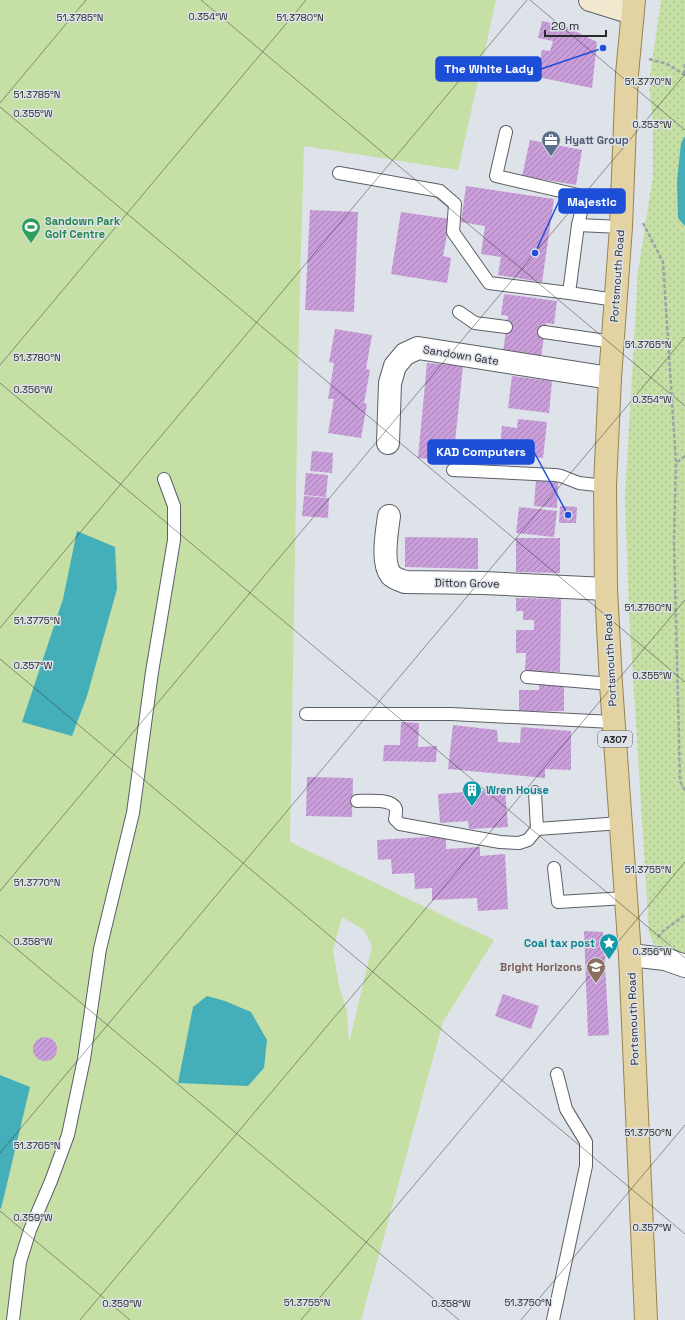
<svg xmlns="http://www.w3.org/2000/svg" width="685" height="1320" font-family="'Space Grotesk',sans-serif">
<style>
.green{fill:#c5dfa5;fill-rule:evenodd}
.park{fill:url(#park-dots)}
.water{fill:#44aeb9}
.building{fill:url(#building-hatch)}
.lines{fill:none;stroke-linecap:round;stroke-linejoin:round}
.service-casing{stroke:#5c6065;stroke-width:14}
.minor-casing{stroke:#5c6065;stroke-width:24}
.secondary-casing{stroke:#5c6065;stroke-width:24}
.primary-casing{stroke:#968450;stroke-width:24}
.path{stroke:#9fa2a7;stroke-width:2.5;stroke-dasharray:4 2;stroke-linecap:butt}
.service{stroke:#fff;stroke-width:12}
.minor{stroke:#fff;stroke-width:22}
.secondary{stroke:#f2e9d0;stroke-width:22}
.primary{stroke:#e4d3a2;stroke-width:22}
.ticks{fill:none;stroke:#282a2c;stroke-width:1;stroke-opacity:0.45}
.labels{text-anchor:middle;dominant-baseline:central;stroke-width:3;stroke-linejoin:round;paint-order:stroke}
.shield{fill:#dee2e9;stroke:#5f6165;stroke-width:1}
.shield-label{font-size:10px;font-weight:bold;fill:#282a2c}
.service-label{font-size:11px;font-weight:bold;fill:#4e5e75;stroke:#dee2e9;text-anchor:start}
.leisure-label{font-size:11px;font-weight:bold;fill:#27864d;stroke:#dee2e9;text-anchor:start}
.street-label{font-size:11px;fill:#282a2c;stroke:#dee2e9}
.culture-label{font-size:11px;font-weight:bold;fill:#0d838f;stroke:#dee2e9;text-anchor:start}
.education-label{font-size:11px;font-weight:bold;fill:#785e54;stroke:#dee2e9;text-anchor:end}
.ticks-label{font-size:10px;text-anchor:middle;fill:#282a2c;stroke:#dee2e9;stroke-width:3;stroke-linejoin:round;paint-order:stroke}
.leader{fill:none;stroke:#1d4ed8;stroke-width:1.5}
.callout-dot{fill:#1d4ed8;stroke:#dee2e9;stroke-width:1.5}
.callout{fill:#1d4ed8;stroke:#1d4ed8;stroke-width:1.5}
.callout-label{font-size:12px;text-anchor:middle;font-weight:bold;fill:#fff}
</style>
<defs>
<pattern id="park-dots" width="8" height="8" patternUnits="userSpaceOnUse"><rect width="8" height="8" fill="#c5dfa5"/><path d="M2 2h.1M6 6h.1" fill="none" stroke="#a9c08e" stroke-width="1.8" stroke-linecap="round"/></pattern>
<pattern id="building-hatch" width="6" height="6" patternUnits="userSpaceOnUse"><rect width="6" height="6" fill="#ca9eda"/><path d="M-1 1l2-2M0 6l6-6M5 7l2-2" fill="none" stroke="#a481b1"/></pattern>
</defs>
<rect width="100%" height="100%" fill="#dee2e9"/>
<path class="green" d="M0,0h496l-38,170 -154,-24 -5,173 -9,523 204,98 -51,82 -82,298h-361zM342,917l22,13 8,16 -23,98 -2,-33 -8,-25 -6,-36z"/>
<path class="park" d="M661,0h24v954l-31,-10 -5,-11 -20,-321 -4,-115 13,-225 15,-96v-54l-4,-39z"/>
<g class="water">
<path d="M685,136v90l-7,-8 -1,-37 4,-38z"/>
<path d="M77,531l38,16 2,42 -30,107 -15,40 -50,-14 41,-123z"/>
<path d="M207,996l18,5 26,11 16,28 -3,28 -16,18 -70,-3 15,-76z"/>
<path d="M0,1075l30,12 -29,122 -1,-1z"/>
</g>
<g class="building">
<path d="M553,20l44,22 -5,46 -55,-11 5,-27 8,1 3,-10 -15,-3 4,-17 10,2z"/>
<path d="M530,140l52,10 -6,35 -54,-9z"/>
<path d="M466,186l88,13 -12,83 -44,-7 3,-18 -20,-3 4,-28 -24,-4z"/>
<path d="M310,210l48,2 -4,100 -49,-2z"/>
<path d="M401,212l49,7 -7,37 8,2 -4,25 -56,-9z"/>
<path d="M504,294l53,7 -3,23 -8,-1 -5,34 -38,-5 5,-36 -7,-1z"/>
<path d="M335,329l37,6 -6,34 4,1 -6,33 3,1 -6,34 -33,-5 6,-34h-6l6,-36 -5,-1z"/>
<path d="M427,363l36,3 -10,95 -35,-3z"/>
<path d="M512,376l40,5 -3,32 -41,-5z"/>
<path d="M518,419l29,3 -4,36 -29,-3 1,-9 -15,-1 2,-19 15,2z"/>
<path d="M312,451l21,2 -1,20 -22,-2z"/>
<path d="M306,473l22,2 -2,22 -22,-2z"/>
<path d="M536,480l22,2 -1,26 -23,-2z"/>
<path d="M304,496l25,2 -1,20 -26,-2z"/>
<path d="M560,506l17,1 -1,16h-17z"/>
<path d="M519,507l38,4 -3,26 -38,-4z"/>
<path d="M405,537l73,1v31l-73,-2z"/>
<path d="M516,538h44v35l-44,-1z"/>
<path d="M516,598l45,1 -1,73 -35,-1 1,-18h-10v-23h18v-10h-11v-9h-7z"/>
<path d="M564,683v28l-45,1v-22h20v-6z"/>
<path d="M401,722l18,1 -1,24 19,-1 -1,16 -53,-1 1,-16h16z"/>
<path d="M453,725l44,5 1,12 22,1 1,-16 50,4v39l-26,-1v9l-97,-9z"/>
<path d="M307,777l46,1 -1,39 -46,-1z"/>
<path d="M505,789l3,38 -39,2 -1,-8 -28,2 -2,-29z"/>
<path d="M446,836v13l34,-2v9l25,-2 3,55 -30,2 -1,-13 -45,2v-12l-17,1 -1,-16 -22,1 -1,-15 -13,1 -1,-20z"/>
<path d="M584,931l19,1 6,103 -21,1z"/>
<path d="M503,994l36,12 -8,23 -36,-13z"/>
<circle cx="45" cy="1049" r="12"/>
</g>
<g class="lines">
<defs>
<g id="service">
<path d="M506,132l-10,44 125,29"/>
<path d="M339,173l101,18 15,13 -2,28 36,51 80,10"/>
<path d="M582,208l-4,17 -9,68 46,7"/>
<path d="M578,225l43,2"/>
<path d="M459,312l16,11 31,4"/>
<path d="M544,332l69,10"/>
<path d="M453,470l102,5 6,1 18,7 26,3"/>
<path d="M527,677l84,7"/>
<path d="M306,714h145l162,8"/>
<path d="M535,792l2,37 84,-6"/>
<path d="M357,801c10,0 35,-3 39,8 0,3 0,7 -1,10l5,5 100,18 19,1 9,-3 9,-11"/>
<path d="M554,868l4,34 68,-4"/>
<path d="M13,1320l7,-58 10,-32 21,-49 17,-46 16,-76 16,-110 33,-136 19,-141 22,-132v-34l-10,-27"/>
<path d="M553,1320l33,-154v-24l-20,-33 -9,-35"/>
</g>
<g id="minor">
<path d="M388,443l2,-60 5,-17 10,-12 13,-6 192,30"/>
<path d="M389,516c-2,15 -8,47 2,59 4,4 9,5 14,7l79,1 122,6"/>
<path d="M630,955l35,4 20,7"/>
</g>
<path id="secondary" d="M590,0l42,13"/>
<path id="primary" d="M634,0l-7,74 -6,153 -11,151 -5,108 1,103 5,95 19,271 16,365"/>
</defs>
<use href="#service" class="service-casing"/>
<use href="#minor" class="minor-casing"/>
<use href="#secondary" class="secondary-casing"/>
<use href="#primary" class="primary-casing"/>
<g class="path">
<path d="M649,59l18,5 18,11"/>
<path d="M684,74l1,-10"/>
<path d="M643,223l20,39 13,201"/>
<path d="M685,456l-9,7 -2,78 6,240 5,10"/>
<path d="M658,937l5,-6 22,-16"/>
</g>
<use href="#service" class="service"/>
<use href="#minor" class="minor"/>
<use href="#secondary" class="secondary"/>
<use href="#primary" class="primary"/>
</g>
<path class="ticks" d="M201,0l484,406M530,0l155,130M0,103l86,-103M0,107l685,575M0,365l306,-365M0,383l685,575M0,628l527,-628M0,659l685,575M0,891l685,-817M0,935l459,385M0,1153l685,-816M0,1211l130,109M80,1320l605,-720M301,1320l384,-458M521,1320l164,-195"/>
<defs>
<symbol id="office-pin" viewBox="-11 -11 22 30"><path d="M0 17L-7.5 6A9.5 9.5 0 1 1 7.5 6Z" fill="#5c6f8a" stroke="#dee2e9"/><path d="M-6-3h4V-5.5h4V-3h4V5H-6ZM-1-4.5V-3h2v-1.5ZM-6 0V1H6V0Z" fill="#fff"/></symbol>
<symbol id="stadium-pin" viewBox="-11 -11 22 30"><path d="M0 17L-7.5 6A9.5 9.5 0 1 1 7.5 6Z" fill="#2e9e5b" stroke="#dee2e9"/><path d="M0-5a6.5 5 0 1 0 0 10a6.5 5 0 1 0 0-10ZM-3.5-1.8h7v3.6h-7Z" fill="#fff"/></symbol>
<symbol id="building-pin" viewBox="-11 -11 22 30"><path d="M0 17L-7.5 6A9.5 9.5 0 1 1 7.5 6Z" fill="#0f9aa8" stroke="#dee2e9"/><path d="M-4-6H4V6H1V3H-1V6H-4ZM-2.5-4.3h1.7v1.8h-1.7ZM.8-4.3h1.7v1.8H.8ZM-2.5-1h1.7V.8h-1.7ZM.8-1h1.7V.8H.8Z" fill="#fff"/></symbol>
<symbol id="sight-pin" viewBox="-11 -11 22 30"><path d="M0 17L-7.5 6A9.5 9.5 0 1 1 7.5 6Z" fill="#0f9aa8" stroke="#dee2e9"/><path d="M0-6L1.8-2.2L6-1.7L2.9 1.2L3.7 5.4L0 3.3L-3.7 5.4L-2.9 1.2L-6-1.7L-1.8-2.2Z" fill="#fff"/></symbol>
<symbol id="school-pin" viewBox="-11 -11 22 30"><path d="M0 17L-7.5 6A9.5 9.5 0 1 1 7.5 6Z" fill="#8d6e63" stroke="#dee2e9"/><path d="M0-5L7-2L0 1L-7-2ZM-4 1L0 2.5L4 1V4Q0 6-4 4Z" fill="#fff"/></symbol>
</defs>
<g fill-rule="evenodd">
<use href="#office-pin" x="540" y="129" width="22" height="30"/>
<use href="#stadium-pin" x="20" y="216" width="22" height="30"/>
<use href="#building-pin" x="461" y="779" width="22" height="30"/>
<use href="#sight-pin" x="598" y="932" width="22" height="30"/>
<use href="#school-pin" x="585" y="956" width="22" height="30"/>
</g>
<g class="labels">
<rect class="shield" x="598" y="731" width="34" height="16" rx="3"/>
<g class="shield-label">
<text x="615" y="739">A307</text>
</g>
<g class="service-label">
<text x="565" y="140">Hyatt Group</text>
</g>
<g class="leisure-label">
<text x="45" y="221">Sandown Park<tspan x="45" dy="13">Golf Centre</tspan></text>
</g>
<g class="street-label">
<text transform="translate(617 276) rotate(-86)">Portsmouth Road</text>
<text transform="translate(461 355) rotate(9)">Sandown Gate</text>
<text transform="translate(467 583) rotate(1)">Ditton Grove</text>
<text transform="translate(610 660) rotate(-93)">Portsmouth Road</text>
<text transform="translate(633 1019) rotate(-92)">Portsmouth Road</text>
</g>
<g class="culture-label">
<text x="486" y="790">Wren House</text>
<text x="595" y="943" text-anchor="end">Coal tax post</text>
</g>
<g class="education-label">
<text x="582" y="967">Bright Horizons</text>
</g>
</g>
<g class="ticks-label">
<text x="208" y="20">0.354°W</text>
<text x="80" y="21">51.3785°N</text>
<text x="300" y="21">51.3780°N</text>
<text x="648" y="85">51.3770°N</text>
<text x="37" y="98">51.3785°N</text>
<text x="33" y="117">0.355°W</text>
<text x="652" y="128">0.353°W</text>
<text x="648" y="348">51.3765°N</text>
<text x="37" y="361">51.3780°N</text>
<text x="33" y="393">0.356°W</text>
<text x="652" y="403">0.354°W</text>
<text x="648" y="611">51.3760°N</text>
<text x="37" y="624">51.3775°N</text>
<text x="33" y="669">0.357°W</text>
<text x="652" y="679">0.355°W</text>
<text x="648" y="873">51.3755°N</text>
<text x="37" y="886">51.3770°N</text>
<text x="33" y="945">0.358°W</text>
<text x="652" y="955">0.356°W</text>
<text x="648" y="1136">51.3750°N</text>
<text x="37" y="1149">51.3765°N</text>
<text x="33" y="1221">0.359°W</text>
<text x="652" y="1231">0.357°W</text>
<text x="307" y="1306">51.3755°N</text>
<text x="528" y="1306">51.3750°N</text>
<text x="122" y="1307">0.359°W</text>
<text x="451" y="1307">0.358°W</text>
</g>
<path class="leader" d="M603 48L541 69M535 253L559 201M568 515L534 452"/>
<g class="callout-dot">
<circle cx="603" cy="48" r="4"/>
<circle cx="535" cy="253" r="4"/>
<circle cx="568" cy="515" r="4"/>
</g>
<g class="callout">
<rect x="436" y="57" width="105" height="24" rx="4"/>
<rect x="559" y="189" width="66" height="24" rx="4"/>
<rect x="428" y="440" width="106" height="24" rx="4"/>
</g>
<g class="callout-label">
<text x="489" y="73">The White Lady</text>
<text x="592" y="206">Majestic</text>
<text x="481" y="456">KAD Computers</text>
</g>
<path d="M545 30v6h61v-6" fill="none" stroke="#282a2c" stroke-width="2"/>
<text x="551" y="30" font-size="12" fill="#282a2c" stroke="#dee2e9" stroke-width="3" paint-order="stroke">20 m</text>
</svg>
